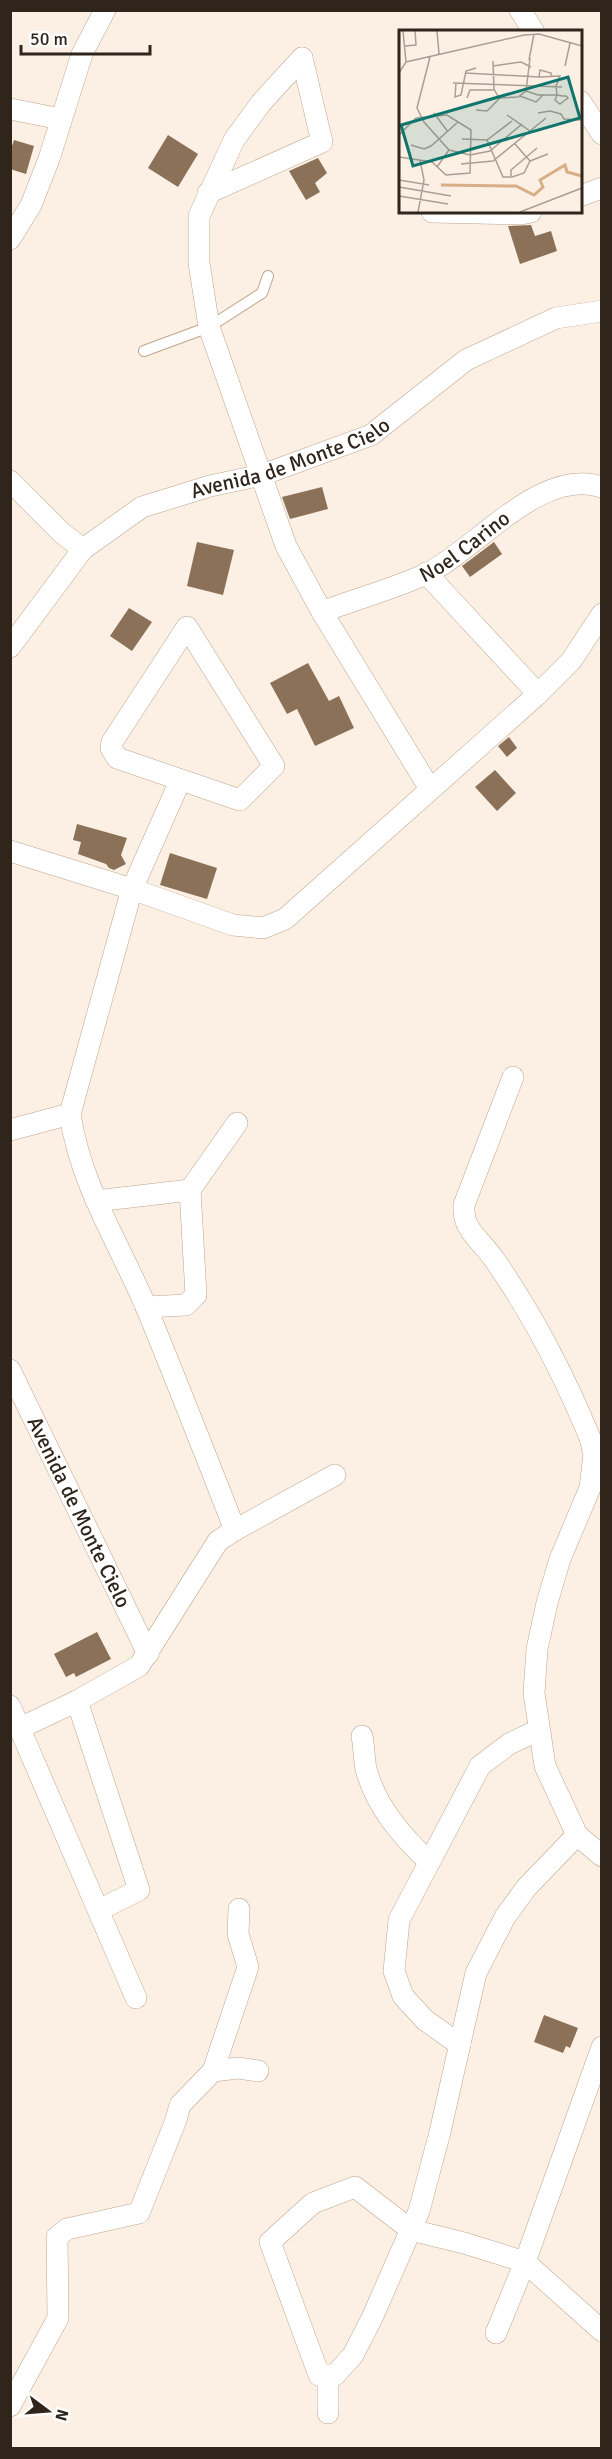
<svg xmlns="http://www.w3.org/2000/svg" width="612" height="2459" font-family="Signika,sans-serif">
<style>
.building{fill:#8a7158}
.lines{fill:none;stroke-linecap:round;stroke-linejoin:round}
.service-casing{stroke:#c0a58b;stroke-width:12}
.minor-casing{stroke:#c0a58b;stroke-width:22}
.service{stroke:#fff;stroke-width:10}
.minor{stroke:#fff;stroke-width:21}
.labels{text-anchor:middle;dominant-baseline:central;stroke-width:5;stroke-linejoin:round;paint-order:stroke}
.street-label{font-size:21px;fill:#30251b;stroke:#fff}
.inset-river{fill:none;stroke:#d7ae85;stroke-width:3}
.inset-road{fill:none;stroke:#aa9f94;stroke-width:1.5}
.view{fill:#0f766e;fill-opacity:0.15;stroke:#0f766e;stroke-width:3}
.inset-edge{fill:none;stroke:#30251b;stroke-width:3}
</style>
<rect width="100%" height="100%" fill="#fcf0e5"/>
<g class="building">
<path d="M168,135l30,19 -20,33 -30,-19z"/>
<path d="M14,140l20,6 -8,28 -16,-5v-17z"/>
<path d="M318,158l9,15 -12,10 5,9 -14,8 -17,-29z"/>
<path d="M531,225l4,11 16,-5 6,20 -37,13 -12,-38z"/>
<path d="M322,487l6,22 -38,10 -8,-22z"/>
<path d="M197,542l37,8 -11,45 -36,-9z"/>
<path d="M494,542l8,12 -32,23 -8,-11z"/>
<path d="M129,608l23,14 -20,29 -22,-15z"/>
<path d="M308,663l21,38 10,-5 15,32 -39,18 -18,-37 -10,5 -17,-31z"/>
<path d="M509,737l8,11 -10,9 -9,-11z"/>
<path d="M495,770l21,23 -19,18 -22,-24z"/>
<path d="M77,824l50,14 -6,17 5,9 -12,6 -5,-2 -3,-4 -28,-10 3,-12 -8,-2z"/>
<path d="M170,853l47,15 -10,31 -47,-14z"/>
<path d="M97,1632l14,27 -35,18 -2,-4 -8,4 -12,-23z"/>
<path d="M544,2015l34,13 -8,20 -4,-2 -3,7 -29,-11z"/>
</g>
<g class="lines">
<defs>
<path id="service" d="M144,351l65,-24 53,-34 6,-17"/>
<g id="minor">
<path d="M520,10l14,22"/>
<path d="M302,58l-41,45 -27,37 -35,76v47l10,64 77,219 36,66 108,177"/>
<path d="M580,101l22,33"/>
<path d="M10,109l51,10"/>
<path d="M208,193l114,-51 -20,-84"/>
<path d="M580,196l22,-8"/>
<path d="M432,212l89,2 10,-2"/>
<path d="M10,239l21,-34 18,-46 33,-105 23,-44"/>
<path d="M10,481l53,53 20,15"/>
<path d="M426,573l112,121"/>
<path id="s1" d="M322,612c34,-13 71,-23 104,-38 51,-25 115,-108 176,-87"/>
<path d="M187,627l87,139 -34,34 -123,-42 -6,-10 1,-6z"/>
<path id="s2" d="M10,647l73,-98 59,-42 68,-21 52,-11 109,-40 95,-75 90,-42 46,-7"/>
<path d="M180,781l-48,108 -62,225c10,70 50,131 77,195 30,73 59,147 88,221"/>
<path d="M10,851l122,38 101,36 30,3 22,-9 253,-225 33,-33 31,-47"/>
<path d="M513,1077l-49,128c-2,25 17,35 30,54 39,56 70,116 96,179l4,16 -4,34 -30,71 -13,44 -10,46 -3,44 11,73 32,69 25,21"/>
<path d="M10,1130l60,-16"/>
<path d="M96,1201l94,-11"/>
<path d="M146,1307l40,-2 10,-10 -6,-105 47,-67"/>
<path id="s3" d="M10,1370l138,284"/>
<path d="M77,1701l62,189 -40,20"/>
<path d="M10,1706l126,292"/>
<path d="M20,1728l57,-27 62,-35 79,-125 17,-11 100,-55"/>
<path d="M362,1736c2,10 2,22 4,33 10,38 36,67 63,93"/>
<path d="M577,1835l-51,53 -21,29 -29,56 -36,159 -21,79 -47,107 -19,37 -18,20h-16l-49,-133 43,-39 42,-16 56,43 53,13 61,19 77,69"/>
<path d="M460,2045l-35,-25 -22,-24 -9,-25 5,-51 81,-154 29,-22 29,-14"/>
<path d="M213,2071l25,-3 20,3"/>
<path d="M496,2333l29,-71 77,-215"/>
<path d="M328,2375v38"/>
<path d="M10,2406l48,-88 -1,-81 10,-8 72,-16 37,-93 4,-15 33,-34 35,-104 -10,-33 1,-25"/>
</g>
</defs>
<use href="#service" class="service-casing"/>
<use href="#minor" class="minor-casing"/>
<use href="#service" class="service"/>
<use href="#minor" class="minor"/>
</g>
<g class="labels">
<g class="street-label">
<text stroke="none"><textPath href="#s2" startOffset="351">Avenida de Monte Cielo</textPath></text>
<text stroke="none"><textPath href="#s1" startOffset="158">Noel Carino</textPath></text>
<text stroke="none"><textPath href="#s3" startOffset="158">Avenida de Monte Cielo</textPath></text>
</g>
</g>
<g transform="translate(399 30)">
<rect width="183" height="183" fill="#fcf0e5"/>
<path class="inset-river" d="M42,155l75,1 18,9 9,-8 -3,-7 25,-15 2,7 15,4"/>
<path class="inset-road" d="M4,1l3,31M38,1l2,23M6,16l11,-1 -1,-14M31,27l-13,51 7,14 25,28 21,5 20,-4 32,-27M130,30l5,-26M94,31l1,28 5,9M94,36l28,-4 10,5M166,36l5,-23M0,43l7,-11 118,-27 15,-1 43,12M66,43l74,4 1,-7 11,3 1,4M54,53l109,4M57,53l-1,14 6,-2 5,-24 10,-3M127,61l12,4h19l6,1h3l2,2 -8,6 -5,-4 2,-5 -1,-9 4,-10 -21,1M121,66l16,6 7,-7M68,68l3,-8h24M77,80l11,1 13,-13 18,-1 8,-6 4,-33M35,83l14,19M139,83l12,-2 11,3 3,5 18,1M108,85l23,16M0,105l17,-17 31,-3 24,15 -1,43 -24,2 -14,-13 -33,-5M63,109l25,1 25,-19M88,110l16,37h8v-7l26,-22M116,114l15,17 18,-7M12,115l13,4 7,-3 27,-24M62,134l32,-3 53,-43M38,137l12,-17M113,147l12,-4 6,-12M0,150l30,5M0,157l52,9M0,166l49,8M19,182l6,-32 -4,-20M121,182l62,-24"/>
<path class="view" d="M169,47l12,41 -167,48 -12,-41z"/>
<rect width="183" height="183" class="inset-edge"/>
</g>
<rect width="612" height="2459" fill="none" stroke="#30251b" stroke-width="24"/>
<g transform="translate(48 2411) rotate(106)" stroke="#ffffff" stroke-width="4.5" paint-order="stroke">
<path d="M0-4.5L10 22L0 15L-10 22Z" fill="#30251b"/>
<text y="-9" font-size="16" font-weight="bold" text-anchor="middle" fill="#30251b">N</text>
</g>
<path d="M21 45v9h129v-9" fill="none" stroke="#30251b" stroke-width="3"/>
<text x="30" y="45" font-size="18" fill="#30251b" stroke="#ffffff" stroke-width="4.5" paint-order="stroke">50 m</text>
</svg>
